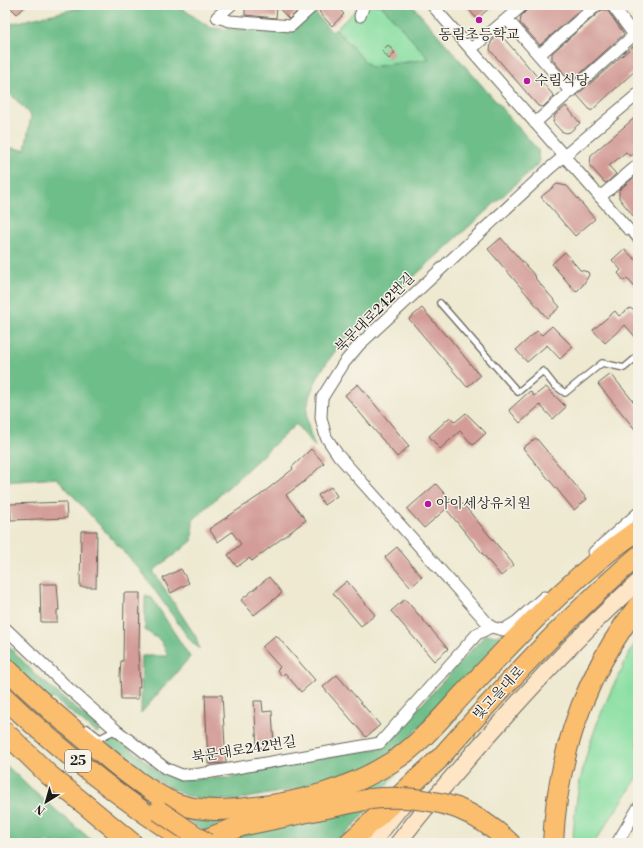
<svg xmlns="http://www.w3.org/2000/svg" width="643" height="848" font-family="'Libre Bodoni','Noto Serif KR',serif">
<style>
.green{fill:#89dfa3;stroke:#527e60}
.forest{fill:#6ebe89;stroke:#456d52}
.building{fill:#d39c97}
.lines{fill:none;stroke-linecap:round;stroke-linejoin:round}
.service-casing{stroke:#66645b;stroke-width:8}
.minor-casing{stroke:#66645b;stroke-width:13}
.secondary-casing{stroke:#66645b;stroke-width:18}
.trunk-casing{stroke:#66645b;stroke-width:21}
.motorway-casing{stroke:#66645b;stroke-width:22}
.service{stroke:#fff;stroke-width:5.5}
.minor{stroke:#fff;stroke-width:11}
.secondary{stroke:#fde5c5;stroke-width:16}
.trunk{stroke:#fbbd6e;stroke-width:19}
.motorway{stroke:#fbbd6e;stroke-width:20}
.motorway-bridge-casing{stroke:#66645b;stroke-width:22;stroke-linecap:butt}
.motorway-bridge{stroke:#fbbd6e;stroke-width:20}
.poi-dot{fill:#b5179e;stroke:#f7f3e8;stroke-width:1.5}
.labels{text-anchor:middle;dominant-baseline:central;stroke-width:3;stroke-linejoin:round;paint-order:stroke}
.shield{fill:#f7f3e8;stroke:#5e5c59;stroke-width:1}
.shield-label{font-size:13px;font-weight:bold;fill:#1c1c1c}
.poi-label{font-size:14px;fill:#1c1c1c;stroke:#f7f3e8;text-anchor:start}
.street-label{font-size:14px;fill:#1c1c1c;stroke:#f7f3e8}
</style>
<rect width="100%" height="100%" fill="#f7f3e8"/>
<filter id="ink" filterUnits="userSpaceOnUse"><feTurbulence type="fractalNoise" baseFrequency=".025" numOctaves="2"/><feDisplacementMap in="SourceGraphic" scale="8" xChannelSelector="R" yChannelSelector="G"/><feConvolveMatrix kernelMatrix="1 2 1 2 8 2 1 2 1" color-interpolation-filters="sRGB"/></filter>
<filter id="wash" filterUnits="userSpaceOnUse"><feTurbulence type="fractalNoise" baseFrequency=".012" numOctaves="4" result="noise"/><feDisplacementMap in="SourceGraphic" scale="16" xChannelSelector="R" yChannelSelector="G"/><feGaussianBlur stdDeviation="0.9" result="paint"/><feColorMatrix in="noise" values="0 0 0 0 0 0 0 0 0 0 0 0 0 0 0 0 0 1.4 0 .05"/><feComposite in="paint" operator="in"/></filter>
<g filter="url(#wash)">
<rect width="100%" height="100%" fill="#eee9d0"/>
<g class="green">
<path d="M361,5h20l49,54 -60,8 -34,-38z"/>
<path d="M638,639v138l-44,66h-21c1,-61 20,-119 48,-172 5,-11 10,-23 17,-32z"/>
</g>
<g class="forest">
<path d="M92,5h85l34,23 80,4 23,-20 18,20 4,-3 34,38 59,-8 -48,-54h31l126,145 1,13 -195,177c-16,20 -37,47 -37,74 -1,10 5,23 8,33l-19,-23 -103,96 -1,21 -39,30 43,66 3,12 -9,-9 -49,-69 -84,-93 -52,4v-335l20,3 6,-34 -26,-28v-63z"/>
<path d="M145,596l7,2 38,59 -49,56 1,-57h26l-7,-15 -16,-11z"/>
<path d="M505,632l5,4 -113,114 -26,17 -63,20 -73,13h-29l-22,-5 -30,-16 -52,-39 17,-1 42,35 25,5 43,-1 74,-18 79,-12 104,-114 10,2z"/>
<path d="M5,642l30,32 66,56 -4,3 -44,-35 -5,3 -43,-43z"/>
<path d="M5,764l26,25 64,54h-90z"/>
<path d="M402,767l-17,21 -46,7z"/>
<path d="M166,805l72,11 -34,15z"/>
<path d="M366,808l-2,6 -16,18 -16,11 -109,-1 34,-12z"/>
</g>
<g id="blocks">
<g class="building">
<path d="M8,5h19l-10,9z"/>
<path d="M245,5l40,2 -1,-2h20l-15,14 -12,-13 -1,12 -31,-3z"/>
<path d="M326,5h9l9,9 -12,12 -13,-14z"/>
<path d="M465,5h28l-16,14z"/>
<path d="M532,5h54l-46,40 -20,-22 1,-7z"/>
<path d="M602,10h5l17,24 -52,47 -2,-1 -18,-21v-6z"/>
<path d="M500,34l54,62 -11,11 -5,-1 -48,-56 1,-8z"/>
<path d="M638,42v26l-47,43 -14,-16z"/>
<path d="M388,45l7,8 -6,6 -7,-8z"/>
<path d="M566,106l14,17 -10,9 -4,1 -5,-2 -8,-9 2,-7z"/>
<path d="M638,115v35l-8,6 -4,-4 -17,14 7,8 -10,9 -2,-1 -14,-16 1,-11z"/>
<path d="M638,174v48l-19,-24v-8z"/>
<path d="M557,184l10,2 28,33 -20,17 -34,-39z"/>
<path d="M501,238l35,39 -1,1 25,29 -13,11 -59,-69z"/>
<path d="M624,249l14,13v29l-11,-13 -3,3 -6,-8 3,-3 -9,-10z"/>
<path d="M565,252l15,18 8,2 1,3 -6,10 -7,7 -24,-28z"/>
<path d="M422,308l24,28 1,-1 33,41 -13,11 -58,-68z"/>
<path d="M630,308l8,5v27l-13,-15 -20,18 -12,-13 22,-19 4,5z"/>
<path d="M552,326l21,21 -13,12 -13,-14 -20,17 -11,-12 21,-19 5,4z"/>
<path d="M611,374l27,33v26l-40,-49z"/>
<path d="M358,384l51,62 -12,11 -52,-62z"/>
<path d="M546,387l20,20 -13,12 -13,-14 -20,18 -11,-13 21,-19 4,5z"/>
<path d="M466,413l20,20 -13,12 -13,-14 -20,18 -11,-13 21,-19 5,5z"/>
<path d="M536,438l51,61 -13,11 -51,-62z"/>
<path d="M311,449l13,14 -19,18 -19,14 20,25 -54,41 -3,-3 -12,9 -9,-12 13,-11 -9,-12 -14,10 -9,-13 50,-33 34,-27 -1,-2z"/>
<path d="M436,484l21,24 6,-4 51,61 -13,11 -55,-67 -22,19 -17,-19z"/>
<path d="M331,487l6,9 -13,9 -6,-10z"/>
<path d="M66,502l1,16 -56,2 -1,-16z"/>
<path d="M81,531h16l-1,56h-16z"/>
<path d="M397,547l25,30 -11,10 -26,-30z"/>
<path d="M181,569l8,14 -18,10 -8,-15z"/>
<path d="M269,577l13,16 -28,22 -13,-15z"/>
<path d="M347,581l28,34 -14,11 -28,-33z"/>
<path d="M40,584h17l2,26h-2v12h-16z"/>
<path d="M124,593h16l-1,56h-1l2,38h-2v12h-17l-1,-24 1,-14h2z"/>
<path d="M405,599l43,50 -14,12 -43,-50z"/>
<path d="M276,635l39,45 -14,12 -16,-19 -3,3 -5,-6 3,-3 -18,-20z"/>
<path d="M337,675l43,50 -14,12 -43,-50z"/>
<path d="M205,695h17l4,68 -18,1z"/>
<path d="M254,701h8l1,11 9,-1 2,34 -17,1z"/>
</g>
</g>
</g>
<g filter="url(#ink)">
<use href="#blocks" fill-opacity="0" stroke="#66645b" stroke-width="1"/>
<g class="lines">
<defs>
<g id="service">
<path d="M628,229l10,13"/>
<path d="M440,303l78,89 25,-21 11,14 11,8 37,-30 22,5 14,-12"/>
<path d="M87,728l13,10 16,-8"/>
</g>
<g id="minor">
<path d="M231,5l-14,12 13,4 61,5 23,-21"/>
<path d="M432,5l196,224"/>
<path d="M360,16l4,-11"/>
<path d="M507,19l64,73"/>
<path d="M471,49l52,-44"/>
<path d="M539,55l58,-50"/>
<path d="M535,123l99,-88 -22,-30"/>
<path d="M600,197l38,-32"/>
<path d="M594,552l44,-39"/>
<path d="M544,597l-28,25 -13,8 -12,-3 -153,-172 -12,-18 -5,-19 1,-20 22,-35 15,-18 191,-177 88,-74"/>
<path d="M5,628l63,60 48,42 49,38 17,7 18,-1 42,-7 138,-24 97,-109 14,-7"/>
<path d="M617,843l21,-35"/>
</g>
<g id="secondary">
<path d="M372,843l39,-49"/>
<path d="M398,843c34,-44 71,-86 108,-127 42,-47 85,-93 132,-134"/>
</g>
<path id="trunk" d="M438,760c63,-71 128,-142 200,-204"/>
<g id="motorway">
<path d="M5,667c31,31 63,59 97,86 20,17 41,34 64,46 28,14 59,12 89,8 48,-5 96,-19 137,-45 28,-17 54,-50 77,-74 53,-56 105,-114 169,-158"/>
<path d="M5,698c52,50 111,96 170,136"/>
<path d="M5,732l44,43 83,68"/>
<path d="M457,808c20,8 37,20 53,35"/>
<path d="M197,843l27,-11 21,-7 125,-26"/>
<path d="M349,843l89,-83"/>
<path d="M553,843c4,-87 32,-168 85,-237"/>
</g>
</defs>
<use href="#service" class="service-casing"/>
<use href="#minor" class="minor-casing"/>
<use href="#secondary" class="secondary-casing"/>
<use href="#trunk" class="trunk-casing"/>
<use href="#motorway" class="motorway-casing"/>
<use href="#service" class="service"/>
<use href="#minor" class="minor"/>
<use href="#secondary" class="secondary"/>
<use href="#trunk" class="trunk"/>
<use href="#motorway" class="motorway"/>
<defs>
<g id="motorway-bridge">
<path d="M370,799c30,-3 58,-1 87,9"/>
<path d="M159,811l47,32"/>
</g>
</defs>
<use href="#motorway-bridge" class="motorway-bridge-casing"/>
<use href="#motorway-bridge" class="motorway-bridge"/>
</g>
</g>
<g class="poi-dot">
<circle cx="479" cy="20" r="4"/>
<circle cx="527" cy="81" r="4"/>
<circle cx="428" cy="504" r="4"/>
</g>
<g class="labels">
<rect class="shield" x="65" y="750" width="26" height="22" rx="3"/>
<g class="shield-label">
<text x="78" y="761">25</text>
</g>
<g class="poi-label">
<text x="479" y="35" text-anchor="middle">동림초등학교</text>
<text x="535" y="81">수림식당</text>
<text x="436" y="504">아이세상유치원</text>
</g>
<g class="street-label">
<text transform="translate(375 313) rotate(-45)">북문대로242번길</text>
<text transform="translate(499 693) rotate(-47)">빛고을대로</text>
<text transform="translate(244 750) rotate(-9)">북문대로242번길</text>
</g>
</g>
<rect width="643" height="848" fill="none" stroke="#f7f3e8" stroke-width="20"/>
<g transform="translate(46 802) rotate(217)" stroke="#f7f3e8" stroke-width="3" paint-order="stroke">
<path d="M0-3L7 15L0 10L-7 15Z" fill="#1c1c1c"/>
<text y="-6" font-size="11" font-weight="bold" text-anchor="middle" fill="#1c1c1c">N</text>
</g>
</svg>
